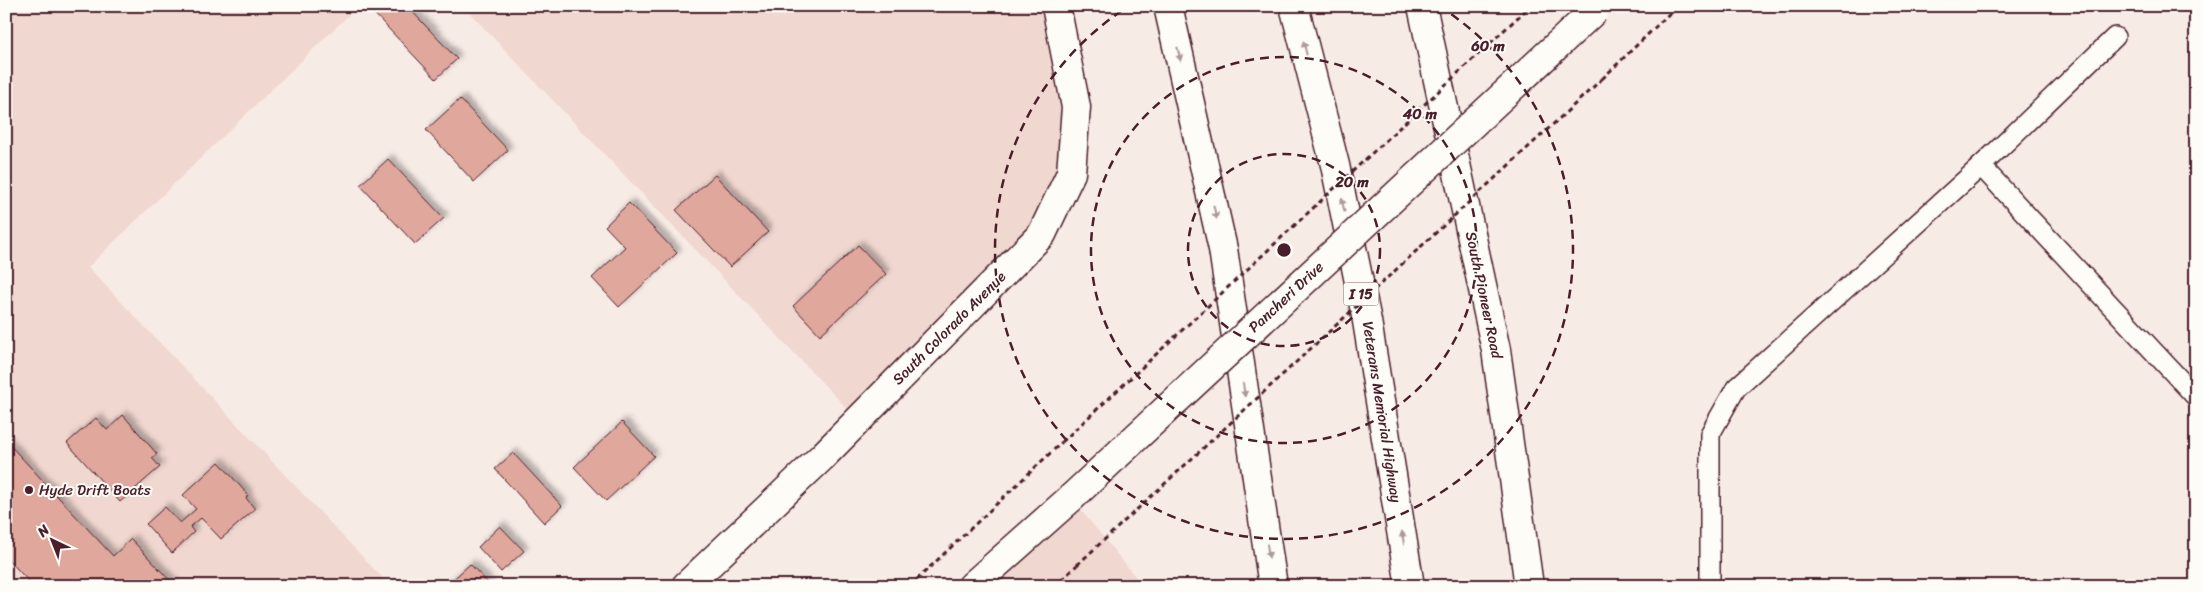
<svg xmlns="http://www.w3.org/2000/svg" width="2202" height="592" font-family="Sriracha,sans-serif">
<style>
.built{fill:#f0d7cf}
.building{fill:#e0a79c;stroke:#4a1f2b;filter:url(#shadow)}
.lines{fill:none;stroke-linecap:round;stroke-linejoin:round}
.service-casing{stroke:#4a1f2b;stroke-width:22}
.minor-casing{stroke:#4a1f2b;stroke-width:31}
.tertiary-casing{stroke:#4a1f2b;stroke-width:31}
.secondary-casing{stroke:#4a1f2b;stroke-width:31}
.motorway-casing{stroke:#4a1f2b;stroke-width:31}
.path{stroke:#4a1f2b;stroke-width:3;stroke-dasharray:5 4;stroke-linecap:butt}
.service{stroke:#fdfcf7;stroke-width:19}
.minor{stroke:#fdfcf7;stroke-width:28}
.tertiary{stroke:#fdfcf7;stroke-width:28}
.secondary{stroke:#fdfcf7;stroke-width:28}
.motorway{stroke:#fdfcf7;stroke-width:28}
.secondary-bridge-casing{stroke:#4a1f2b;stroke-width:31;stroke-linecap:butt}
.path-bridge{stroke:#4a1f2b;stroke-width:3;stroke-dasharray:5 4;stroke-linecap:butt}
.secondary-bridge{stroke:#fdfcf7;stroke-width:28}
.oneway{fill:#ac999b}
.ring{fill:none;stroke:#4a1f2b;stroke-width:2.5;stroke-dasharray:9 6}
.poi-dot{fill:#4a1f2b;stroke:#fdfcf7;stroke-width:2}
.labels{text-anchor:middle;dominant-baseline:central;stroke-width:4;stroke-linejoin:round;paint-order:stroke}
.shield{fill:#fdfcf7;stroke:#806168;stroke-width:1}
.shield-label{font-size:14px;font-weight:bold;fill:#4a1f2b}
.street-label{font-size:15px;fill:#4a1f2b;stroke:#fdfcf7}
.poi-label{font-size:15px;fill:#4a1f2b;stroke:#fdfcf7;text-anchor:start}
.centre{fill:#4a1f2b;stroke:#fdfcf7;stroke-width:2.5}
.ring-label{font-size:15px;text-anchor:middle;font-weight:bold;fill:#4a1f2b;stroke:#fdfcf7;stroke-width:4;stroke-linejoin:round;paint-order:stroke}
</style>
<defs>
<filter id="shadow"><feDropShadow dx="4.5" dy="-4.5" stdDeviation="2.5" flood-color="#0004"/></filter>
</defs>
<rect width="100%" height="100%" fill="#f7ebe5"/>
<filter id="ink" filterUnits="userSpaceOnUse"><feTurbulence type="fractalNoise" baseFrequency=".02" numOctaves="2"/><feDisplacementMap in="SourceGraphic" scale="10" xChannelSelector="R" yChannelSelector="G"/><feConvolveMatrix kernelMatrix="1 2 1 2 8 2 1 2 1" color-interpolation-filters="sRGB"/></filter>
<g filter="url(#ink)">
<g class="built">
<path d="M6,6h352l-270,261 302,319h-384z"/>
<path d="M463,6h593l20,101 -34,127 -184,186z"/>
<path d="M1071,498l72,88h-171z"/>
</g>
<g class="building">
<path d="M370,6h37l50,53 -21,20 -67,-71z"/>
<path d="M460,99l48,51 -34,32 -48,-52z"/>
<path d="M388,159l56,59 -29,26 -55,-59z"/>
<path d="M715,175l53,57 -38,35 -54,-57z"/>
<path d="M629,203l48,50 -58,54 -27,-29 33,-31 -20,-21z"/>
<path d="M858,245l28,29 -66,61 -27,-29z"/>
<path d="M123,415l34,39 -5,4 8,9 -40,35 -53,-59 29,-25 11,12z"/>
<path d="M622,422l32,34 -48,45 -32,-34z"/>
<path d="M6,441l107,115 18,-17 44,47h-142l-27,-29z"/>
<path d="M513,453l49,53 -18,17 -49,-54z"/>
<path d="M219,462l29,33 -2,3 9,11 -34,30 -20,-21 -11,9 4,5 -22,21 -26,-29 19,-17 15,16 16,-14 -13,-14z"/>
<path d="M500,526l24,25 -23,21 -23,-25z"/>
<path d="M470,564l21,22h-45z"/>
</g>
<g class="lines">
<defs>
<g id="service">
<path d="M1981,166l134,-129"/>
<path d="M1710,586v-152l26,-46 245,-222 215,231"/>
</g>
<path id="minor" d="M686,586l136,-129 220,-223 29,-61 5,-66 -20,-101"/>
<path id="tertiary" d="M1422,6l74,344 33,236"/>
<path id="secondary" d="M972,586l99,-88"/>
<g id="motorway">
<path d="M1168,6l55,243 50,337"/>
<path d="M1294,6l41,159 32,156 43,265"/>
</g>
</defs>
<use href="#service" class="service-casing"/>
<use href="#minor" class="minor-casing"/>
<use href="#tertiary" class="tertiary-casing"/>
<use href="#secondary" class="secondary-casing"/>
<use href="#motorway" class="motorway-casing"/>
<g class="path">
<path d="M1602,79l75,-73"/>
<path d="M910,586l152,-144"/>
<path d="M1055,586l22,-21"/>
</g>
<use href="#service" class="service"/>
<use href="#minor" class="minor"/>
<use href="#tertiary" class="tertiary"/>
<use href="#secondary" class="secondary"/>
<use href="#motorway" class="motorway"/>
<defs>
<path id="secondary-bridge" d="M1071,498l524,-488"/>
</defs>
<use href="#secondary-bridge" class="secondary-bridge-casing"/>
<g class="path-bridge">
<path d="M1062,442l468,-436"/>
<path d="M1077,565l525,-486"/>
</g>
<use href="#secondary-bridge" class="secondary-bridge"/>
</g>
<defs><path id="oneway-solid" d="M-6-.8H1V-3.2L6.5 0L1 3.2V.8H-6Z" transform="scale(1.25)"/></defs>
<g class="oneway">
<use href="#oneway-solid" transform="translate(1305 48) rotate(-104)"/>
<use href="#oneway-solid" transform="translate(1179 54) rotate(77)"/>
<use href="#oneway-solid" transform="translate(1343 205) rotate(-102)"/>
<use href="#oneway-solid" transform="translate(1215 212) rotate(77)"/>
<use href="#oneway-solid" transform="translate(1244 390) rotate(82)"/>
<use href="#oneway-solid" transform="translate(1403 538) rotate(-99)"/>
<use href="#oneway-solid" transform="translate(1268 551) rotate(82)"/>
</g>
</g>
<g class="ring">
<circle cx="1284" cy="250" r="96"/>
<circle cx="1284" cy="250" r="193"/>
<path d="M1439 6A289 289 0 1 1 1129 6"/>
</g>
<circle class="poi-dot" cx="29" cy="490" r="5"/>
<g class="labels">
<rect class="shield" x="1343.5" y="282.5" width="35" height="23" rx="4"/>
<g class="shield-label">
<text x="1361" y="294">I 15</text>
</g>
<g class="street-label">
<text transform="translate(1484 295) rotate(78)">South Pioneer Road</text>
<text transform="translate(1286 297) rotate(-43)">Pancheri Drive</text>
<text transform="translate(949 328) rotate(-45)">South Colorado Avenue</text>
<text transform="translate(1382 412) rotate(81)">Veterans Memorial Highway</text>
</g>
<g class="poi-label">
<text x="39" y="490">Hyde Drift Boats</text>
</g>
</g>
<circle cx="1284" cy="250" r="8" class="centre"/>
<g class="ring-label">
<text x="1488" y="51">60 m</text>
<text x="1420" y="119">40 m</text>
<text x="1352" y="187">20 m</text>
</g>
<rect width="2202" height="592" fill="none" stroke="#fdfcf7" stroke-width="25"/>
<rect x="12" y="12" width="2177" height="567" fill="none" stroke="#4a1f2b" stroke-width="2" filter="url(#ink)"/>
<g transform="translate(52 540) rotate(317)" stroke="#fdfcf7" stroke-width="4" paint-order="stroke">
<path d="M0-4L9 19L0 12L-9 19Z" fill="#4a1f2b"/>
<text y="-8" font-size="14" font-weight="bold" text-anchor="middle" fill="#4a1f2b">N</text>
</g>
</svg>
